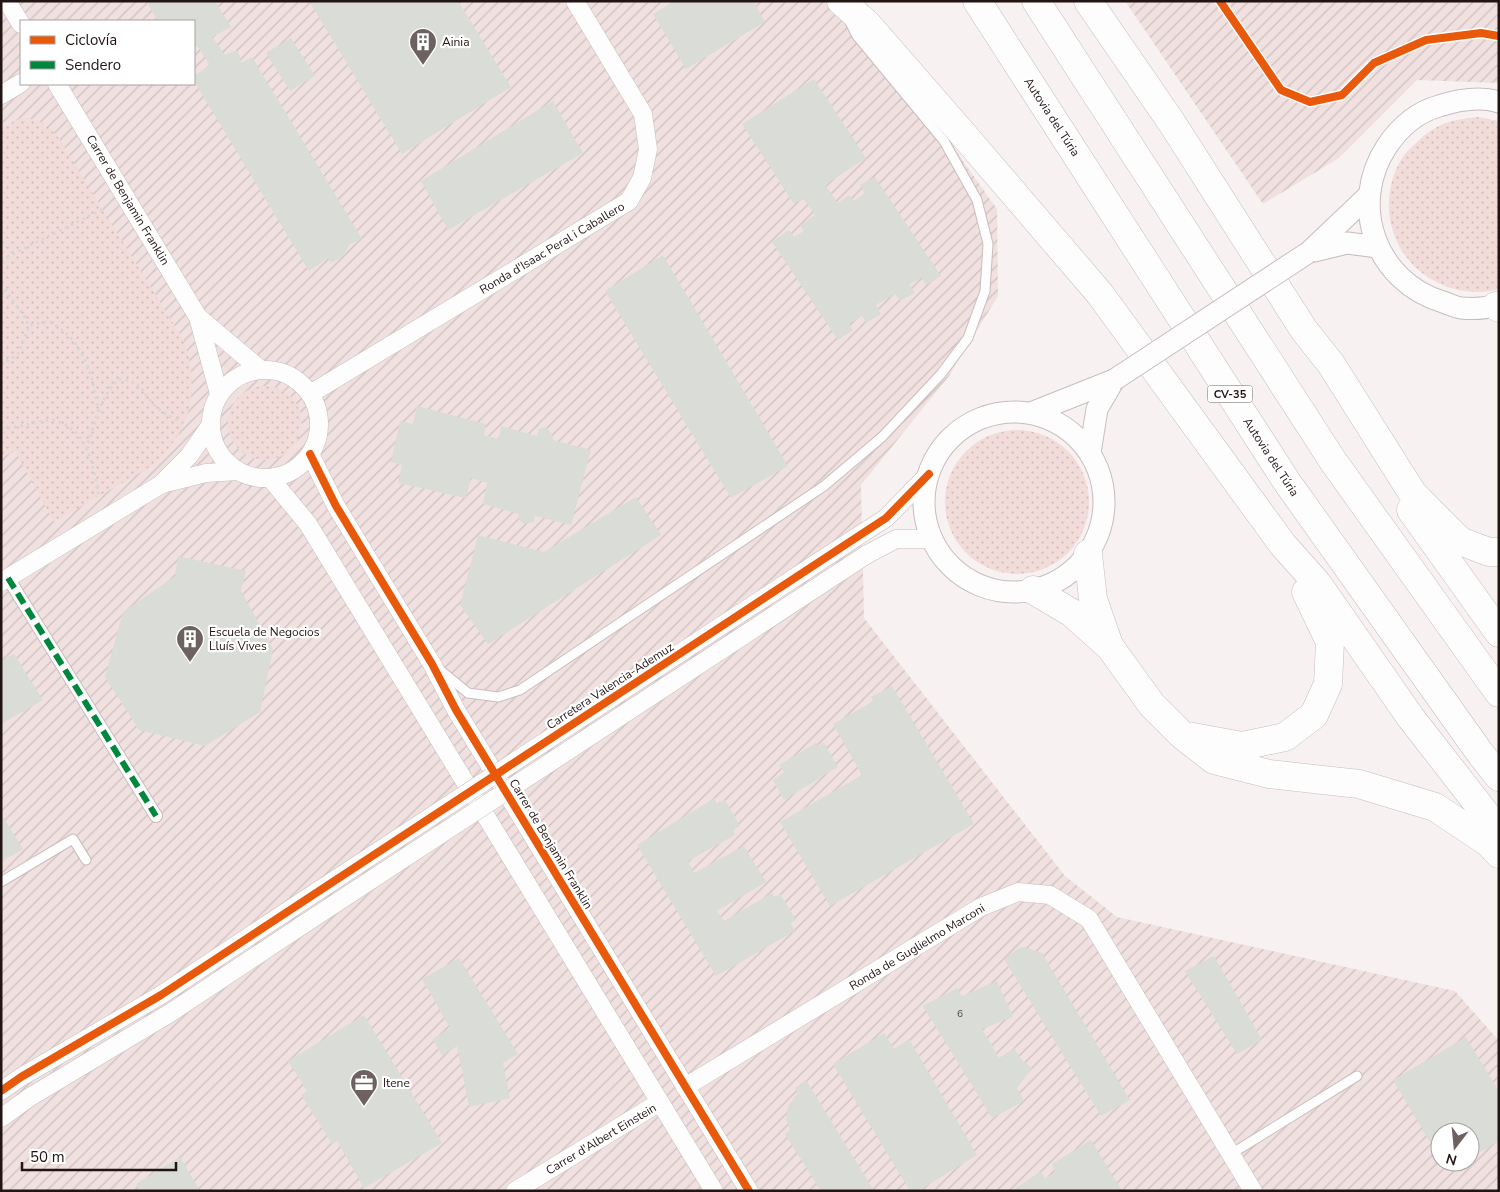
<svg xmlns="http://www.w3.org/2000/svg" width="1500" height="1192" font-family="'Nunito Sans',sans-serif">
<style>
.industrial{fill:url(#industrial-furrows);fill-rule:evenodd}
.park{fill:url(#park-dots)}
.building{fill:#d9dcd7}
.lines{fill:none;stroke-linecap:round;stroke-linejoin:round}
.service-casing{stroke:#c8bdbd;stroke-width:11}
.pedestrian-casing{stroke:#c8bdbd;stroke-width:14}
.minor-casing{stroke:#c8bdbd;stroke-width:19}
.tertiary-casing{stroke:#c8bdbd;stroke-width:23}
.motorway-casing{stroke:#c8bdbd;stroke-width:29}
.path{stroke:#d8d7d7;stroke-width:3;stroke-dasharray:2.5 4;stroke-linecap:butt}
.service{stroke:#fefdfd;stroke-width:9}
.pedestrian{stroke:#fefdfd;stroke-width:12}
.minor{stroke:#fefdfd;stroke-width:18}
.tertiary{stroke:#fefdfd;stroke-width:21}
.motorway{stroke:#fefdfd;stroke-width:28}
.minor-bridge-casing{stroke:#c8bdbd;stroke-width:19;stroke-linecap:butt}
.tertiary-bridge-casing{stroke:#c8bdbd;stroke-width:23;stroke-linecap:butt}
.minor-bridge{stroke:#fefdfd;stroke-width:18}
.tertiary-bridge{stroke:#fefdfd;stroke-width:21}
.quiet{stroke:#00873e;stroke-width:6;stroke-dasharray:12 6;stroke-linecap:butt}
.cycleway-casing{stroke:#fff;stroke-width:11}
.cycleway{stroke:#e8590c;stroke-width:8}
.labels{text-anchor:middle;dominant-baseline:central;stroke-width:4.5;stroke-linejoin:round;paint-order:stroke}
.number-label{font-size:10px;fill:#524847}
.shield{fill:#fff;stroke:#655a5a;stroke-width:1}
.shield-label{font-size:11px;font-weight:bold;fill:#231414}
.poi-label{font-size:12px;fill:#231414;stroke:#fff;text-anchor:start}
.street-label{font-size:12px;fill:#231414;stroke:#fff}
</style>
<defs>
<pattern id="industrial-furrows" width="10" height="10" patternUnits="userSpaceOnUse" patternTransform="scale(1.25)"><rect width="10" height="10" fill="#f0e1e0"/><path d="M-1 1l2-2M0 10L10 0M9 11l2-2" fill="none" stroke="#cec0bf"/></pattern>
<pattern id="park-dots" width="8" height="8" patternUnits="userSpaceOnUse" patternTransform="scale(1.25)"><rect width="8" height="8" fill="#f2dcda"/><path d="M2 2h.1M6 6h.1" fill="none" stroke="#cfbcba" stroke-width="1.8" stroke-linecap="round"/></pattern>
</defs>
<rect width="100%" height="100%" fill="#f7f1f1"/>
<g class="industrial">
<path d="M1,1h860l104,163 32,45 1,87 -49,80 -88,109 3,133 201,258 52,41 338,74 44,50v150h-1498zM21,21h173v63h-173zM1440,1132h30v30h-30z"/>
<path d="M1125,1h374v82l-82,-3 -78,78 -76,46z"/>
</g>
<g class="park">
<path d="M1478,117l21,4v168c-42,12 -91,-13 -105,-55 -10,-25 -5,-59 11,-80 3,-4 8,-8 11,-11 10,-10 23,-19 36,-22 8,-2 18,-3 26,-4z"/>
<path d="M22,118c16,1 26,6 36,19l126,204c17,49 7,92 -34,126l-96,55 -39,-71 -14,7v-329l13,-8z"/>
<circle cx="265" cy="423" r="37"/>
<circle cx="1017" cy="502" r="72"/>
</g>
<g class="building">
<path d="M146,1h69l16,26 -19,10 13,18 11,-5 4,6 1,7 11,-6 110,182 -12,5 -7,12 -12,7 -3,-5 -19,13 -115,-190v-5l16,-11 -13,-19 -3,2v-27h-36z"/>
<path d="M309,1h149l53,86 -109,67z"/>
<path d="M675,1h78l12,21 -79,47 -33,-55z"/>
<path d="M291,38l24,38 -25,15 -24,-38z"/>
<path d="M814,79l52,79 -41,27 13,18 11,-8 5,6 11,-8 -5,-8 15,-8 66,99 -15,9 -4,-7 -13,6 6,9 -15,8 -5,-7 -19,11 5,9 -15,9 -4,-7 -13,8 4,6 -15,10 -66,-98 17,-12 5,7 10,-6 -4,-6 15,-10 -11,-16 -10,5 -52,-80z"/>
<path d="M553,101l30,52 -135,77 -27,-49z"/>
<path d="M663,255l125,211 -57,32 -126,-207z"/>
<path d="M417,406l69,18 -2,11 15,4 2,-13 36,10 2,-7 7,-2 6,7 1,6 38,10 -20,75 -36,-9 -1,6 -10,2 -6,-5 1,-5 -36,-10 4,-21 -16,-5 -5,20 -68,-15 4,-18 -11,-3 9,-41 13,3z"/>
<path d="M636,497l25,38 -173,109 -28,-39 18,-70 66,17z"/>
<path d="M178,556l68,15 -5,20 32,58 -13,63 -55,34 -66,-16 -34,-53 18,-65 52,-36z"/>
<path d="M14,654l29,46 -42,24v-63z"/>
<path d="M892,686l82,138 -144,82 -50,-84 82,-47 -29,-51 41,-23 -3,-4z"/>
<path d="M816,743l2,3 6,-3 14,24 -54,33 -11,-20 11,-8 -5,-7z"/>
<path d="M715,798l1,5 9,-3 15,26 -7,4 2,5 -47,26 6,12 50,-27 22,36 -49,29 7,10 48,-28 2,4 6,-3 16,26 -6,3 5,8 -79,45 -79,-131z"/>
<path d="M1,814l22,35 -22,13z"/>
<path d="M1025,947l17,6 88,147 -29,16 -97,-157 15,-11z"/>
<path d="M1214,956l48,84 -25,14 -52,-83z"/>
<path d="M459,958l59,96 -15,9 7,35 -41,9 -12,-61 -15,10 -9,-17 17,-11 -28,-49z"/>
<path d="M997,981l16,36 -31,12 17,29 15,-10 8,12 10,8 -15,20 7,13 -32,17 -69,-112 34,-18 5,8z"/>
<path d="M364,1015l78,128 -78,45 -27,-47 -5,3 -31,-49 6,-4 -19,-30z"/>
<path d="M884,1033l10,16 15,-10 68,116 -59,36h-8l-77,-127z"/>
<path d="M1466,1037l33,55v49l-29,17v-26h-30v27l-47,-79z"/>
<path d="M806,1080l68,111h-53l-36,-57 5,-4 -4,-10 2,-14 10,-13 -3,-5z"/>
<path d="M1091,1140l31,51h-110l29,-20 4,7 10,-6 -3,-8z"/>
<path d="M180,1157l20,34h-60l-4,-7z"/>
<path d="M1442,1162h21l-16,9z"/>
</g>
<g class="lines">
<defs>
<g id="service">
<path d="M440,670l28,23 30,4 22,-7 304,-204 58,-49 59,-63 27,-36 17,-47 3,-47 -11,-44 -33,-59 -87,-105 -7,-14"/>
<path d="M1,882l72,-43 13,21"/>
<path d="M1231,1154l126,-78"/>
</g>
<path id="pedestrian" d="M8,578l148,238"/>
<g id="minor">
<path d="M7,1l14,23"/>
<path d="M57,84l141,233 21,77"/>
<path d="M1,95l20,-12"/>
<path d="M198,317l63,53"/>
<circle cx="265" cy="424" r="54"/>
<path d="M310,394l319,-193 13,-23 6,-29 -5,-35 -68,-113"/>
<path d="M310,454l26,52 96,158 24,46 293,481"/>
<path d="M270,478l38,46 406,667"/>
<path d="M162,484l44,-11 32,-2"/>
<path d="M855,538l31,-20 43,-44"/>
<path d="M866,555l30,-16h36"/>
<path d="M1,582l159,-97 29,-29 21,-30"/>
<path d="M685,1087l296,-180 37,-15 32,3 39,24 164,272"/>
<path d="M1,1091l20,-14 140,-82 134,-89"/>
<path d="M1,1118l29,-21 140,-84 134,-89"/>
<path d="M515,1191l145,-89"/>
</g>
<g id="tertiary">
<path d="M1499,102c-19,-6 -41,-2 -60,4 -22,6 -39,21 -52,40 -39,59 -11,136 56,156 6,2 12,5 18,6 11,1 27,0 38,-3"/>
<path d="M1309,252l59,-56"/>
<path d="M1310,252l37,-9 31,4"/>
<circle cx="1014" cy="502" r="90"/>
<path d="M1031,413l83,-33"/>
<path d="M1090,453l7,-44 17,-29"/>
</g>
<g id="motorway">
<path d="M841,1l26,23 101,116 132,154 183,251 34,38 94,135 88,113"/>
<path d="M977,1l310,481 193,271 19,24"/>
<path d="M1036,1l297,460 166,232"/>
<path d="M1088,1l84,122 132,207 27,34 82,130 47,47 29,11h10"/>
<path d="M1496,306l3,2"/>
<path d="M1411,510l88,123"/>
<path d="M1088,554l5,45 16,46"/>
<path d="M1033,590l39,23 38,34 42,58 30,30 32,25 55,14 90,10 76,23 54,36 10,11"/>
<path d="M1193,737l49,9 43,-9 29,-22 14,-31 2,-42 -24,-50"/>
</g>
</defs>
<use href="#service" class="service-casing"/>
<use href="#pedestrian" class="pedestrian-casing"/>
<use href="#minor" class="minor-casing"/>
<use href="#tertiary" class="tertiary-casing"/>
<use href="#motorway" class="motorway-casing"/>
<g class="path">
<path d="M1,260l102,-51"/>
<path d="M1,284l23,32 5,10"/>
<path d="M1,365l17,-11 11,-28c7,-2 16,-6 23,-3 3,1 7,5 10,7 26,21 32,54 37,85"/>
<path d="M1,428c17,1 33,-7 50,-8 6,0 13,4 18,7 22,15 25,45 30,70"/>
<path d="M86,449c8,-22 15,-55 33,-70 28,3 21,15 40,30 7,6 16,10 24,14"/>
</g>
<use href="#service" class="service"/>
<use href="#pedestrian" class="pedestrian"/>
<use href="#minor" class="minor"/>
<use href="#tertiary" class="tertiary"/>
<use href="#motorway" class="motorway"/>
<defs>
<g id="minor-bridge">
<path d="M295,906l560,-368"/>
<path d="M304,924l562,-369"/>
</g>
<path id="tertiary-bridge" d="M1114,380l195,-128"/>
</defs>
<use href="#minor-bridge" class="minor-bridge-casing"/>
<use href="#tertiary-bridge" class="tertiary-bridge-casing"/>
<use href="#minor-bridge" class="minor-bridge"/>
<use href="#tertiary-bridge" class="tertiary-bridge"/>
<path class="quiet" d="M8,578l148,238"/>
<defs>
<g id="cycleway">
<path d="M1220,1l61,89 29,12 32,-7 32,-32 52,-23 55,-7 18,3"/>
<path d="M310,454l26,52 96,158 24,46 293,481"/>
<path d="M1,1091l20,-14 140,-82 725,-477 43,-44"/>
</g>
</defs>
<use href="#cycleway" class="cycleway-casing"/>
<use href="#cycleway" class="cycleway"/>
</g>
<defs>
<symbol id="building-pin" viewBox="-11 -11 22 30"><path d="M0 17L-7.5 6A9.5 9.5 0 1 1 7.5 6Z" fill="#6d6161" stroke="#fff"/><path d="M-4-6H4V6H1V3H-1V6H-4ZM-2.5-4.3h1.7v1.8h-1.7ZM.8-4.3h1.7v1.8H.8ZM-2.5-1h1.7V.8h-1.7ZM.8-1h1.7V.8H.8Z" fill="#fff"/></symbol>
<symbol id="office-pin" viewBox="-11 -11 22 30"><path d="M0 17L-7.5 6A9.5 9.5 0 1 1 7.5 6Z" fill="#6d6161" stroke="#fff"/><path d="M-6-3h4V-5.5h4V-3h4V5H-6ZM-1-4.5V-3h2v-1.5ZM-6 0V1H6V0Z" fill="#fff"/></symbol>
</defs>
<g fill-rule="evenodd">
<use href="#building-pin" x="407" y="26" width="32" height="43"/>
<use href="#building-pin" x="174" y="623" width="32" height="43"/>
<use href="#office-pin" x="348" y="1067" width="32" height="43"/>
</g>
<g class="labels">
<g class="number-label">
<text x="960" y="1014">6</text>
</g>
<rect class="shield" x="1207.5" y="385.5" width="45" height="17" rx="4"/>
<g class="shield-label">
<text x="1230" y="394">CV-35</text>
</g>
<g class="poi-label">
<text x="442" y="42">Ainia</text>
<text x="209" y="632">Escuela de Negocios<tspan x="209" dy="14">Lluís Vives</tspan></text>
<text x="383" y="1083">Itene</text>
</g>
<g class="street-label">
<text transform="translate(1052 117) rotate(57)">Autovia del Túria</text>
<text transform="translate(128 200) rotate(59)">Carrer de Benjamin Franklin</text>
<text transform="translate(552 248) rotate(-31)">Ronda d'Isaac Peral i Caballero</text>
<text transform="translate(1271 457) rotate(57)">Autovia del Túria</text>
<text transform="translate(610 686) rotate(-33)">Carretera Valencia-Ademuz</text>
<text transform="translate(551 844) rotate(59)">Carrer de Benjamin Franklin</text>
<text transform="translate(917 947) rotate(-31)">Ronda de Guglielmo Marconi</text>
<text transform="translate(601 1139) rotate(-31)">Carrer d'Albert Einstein</text>
</g>
</g>
<rect width="1500" height="1192" fill="none" stroke="#231414" stroke-width="5"/>
<rect x="20" y="20" width="175" height="65" fill="#ffffff" stroke="#a7a1a1"/>
<rect x="30" y="36" width="25" height="8" fill="#e8590c" stroke="#a7a1a1"/>
<text x="65" y="45" font-size="15" fill="#231414">Ciclovía</text>
<rect x="30" y="61" width="25" height="8" fill="#00873e" stroke="#a7a1a1"/>
<text x="65" y="70" font-size="15" fill="#231414">Sendero</text>
<g transform="translate(1455 1147) rotate(196)"><circle r="24" fill="#ffffff" stroke="#a7a1a1"/>
<path d="M0-4L9 19L0 12L-9 19Z" fill="#6d6161"/>
<text y="-8" font-size="14" font-weight="bold" text-anchor="middle" fill="#231414">N</text>
</g>
<path d="M22 1162v8h154v-8" fill="none" stroke="#231414" stroke-width="2.5"/>
<text x="30" y="1162" font-size="15" fill="#231414" stroke="#ffffff" stroke-width="4" paint-order="stroke">50 m</text>
</svg>
